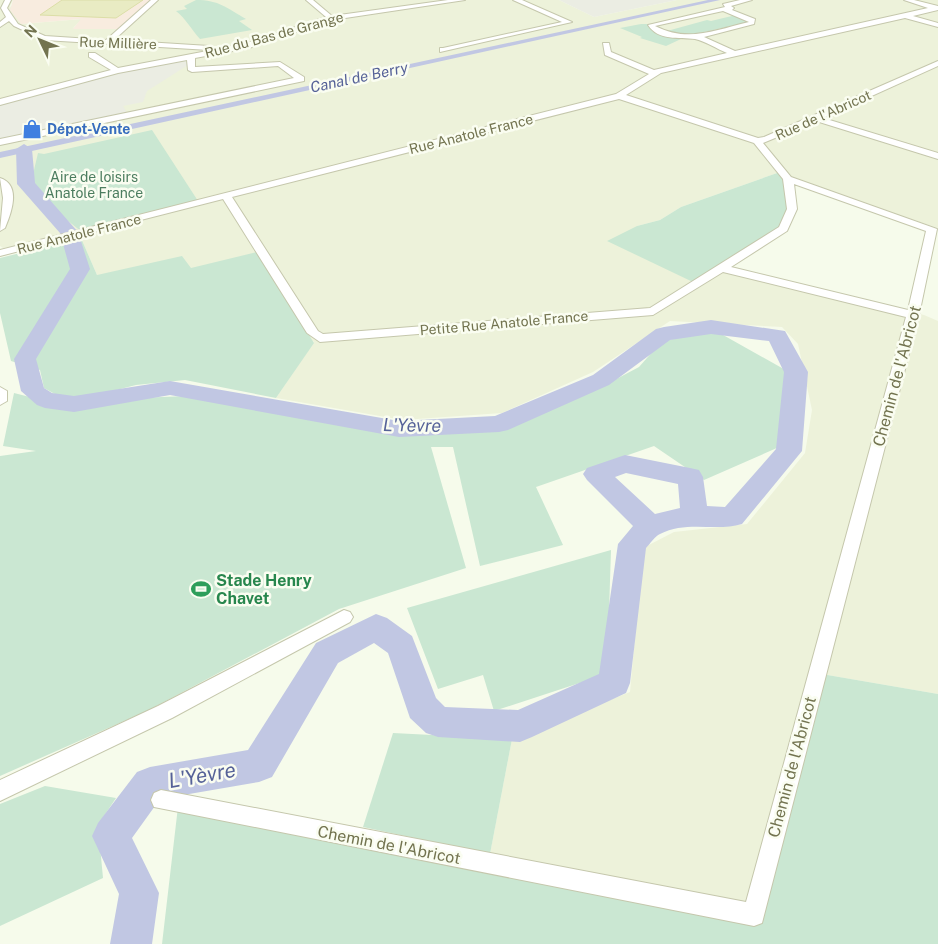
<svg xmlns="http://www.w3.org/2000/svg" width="938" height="944" font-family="'Public Sans',sans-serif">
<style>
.residential{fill:#edf2da}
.industrial{fill:#ebede3}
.medical{fill:#f8ecdf}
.green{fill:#cae7d2}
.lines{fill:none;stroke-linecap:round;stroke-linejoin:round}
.canal{fill:#c1c7e3;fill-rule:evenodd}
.river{fill:#c1c7e3;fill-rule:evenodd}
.building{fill:#e9ebc3;stroke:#dcdea7}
.minor-casing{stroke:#c5c7ac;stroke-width:2}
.minor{fill:#fff;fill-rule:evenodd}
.labels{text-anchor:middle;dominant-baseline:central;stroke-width:5;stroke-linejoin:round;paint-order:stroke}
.far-street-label{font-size:14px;fill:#737450;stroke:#fafdf1}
.far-shop-label{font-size:14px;font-weight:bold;fill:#366cbe;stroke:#fafdf1;text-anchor:start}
.far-park-label{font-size:14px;fill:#4c7d5f;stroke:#fafdf1}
.far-water-label{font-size:15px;font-style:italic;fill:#566298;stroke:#fafdf1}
.street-label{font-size:16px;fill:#737450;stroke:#fafdf1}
.leisure-label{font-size:16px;font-weight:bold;fill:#27864d;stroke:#fafdf1;text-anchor:start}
.water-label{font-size:18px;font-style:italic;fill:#566298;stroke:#fafdf1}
.near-water-label{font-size:21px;font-style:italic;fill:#566298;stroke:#fafdf1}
</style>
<rect width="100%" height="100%" fill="#f6fbeb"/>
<path class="residential" d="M0,0h13l-3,6 11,18 61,-5 -9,9 79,-28h407l35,17 83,-17h261v228l-152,-50 -6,-6 -99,35 -21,13 -23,6 84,41 203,48 14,6v373l-128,-22 -60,241 -260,-59 22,-115 118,-47 13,-144 31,-16 73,-8 58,-71 7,-43 -14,-66 -16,-17 -112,-6 -77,51 -91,41 -99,7 -127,-22 38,-56 -123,-74 -94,7 -16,-37 -78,10 -3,-2v-106l126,-27 -3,-6 -114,-6 -9,4z"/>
<g class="industrial">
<path d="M559,0h118l-83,17z"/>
<path d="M185,60l3,5 -41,26 -4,11 -20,4 4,7 -127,27v-35l9,-4 104,-27z"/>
</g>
<path class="medical" d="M13,0h139l-32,29h-47l8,-10 -60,5 -11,-14z"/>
<g class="green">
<path d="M196,0c23,0 31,8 50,19l-7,2 13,9 -52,9c-9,-10 -14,-20 -24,-28l11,-2 -3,-3z"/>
<path d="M736,15l13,7 -63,14 -19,-5 40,-11 4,1z"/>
<path d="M641,24h7c6,9 23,14 33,15l-15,7 -26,-8 2,-1 -22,-9z"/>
<path d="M152,130l46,71 -116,31 -49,-39 1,-23 4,-17 6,1z"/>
<path d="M780,172l6,6 4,31 -10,19 -85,55 -88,-42 30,-15 23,-6 21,-13z"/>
<path d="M81,238l16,37 85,-19 9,12 66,-16 57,91 -38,55 -91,-18 -49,5 -59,15 -15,-2 -18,-10 -4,-18 -29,-9 -11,-48v-55z"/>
<path d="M716,331l73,41 -3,72 -82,36 -50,-34 -118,41 27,58 -83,21 -27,-119h-22l35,121 -127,41 -190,101 -149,66v-320l36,-5 -33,-5 11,-53 55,14 67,-9 52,-2 215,37 77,-2 40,-9 85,-37 34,-18 23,-26z"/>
<path d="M611,550l-4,124 -113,37 -11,-36 -45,14 -31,-81z"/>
<path d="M810,672l128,22v250h-776l17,-146 571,115z"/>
<path d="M393,733l119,6 -22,115 -127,-27z"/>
<path d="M45,786l71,12 -18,27 5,53 -103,48v-122z"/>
</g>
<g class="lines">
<path class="canal" d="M708,0h12l-720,158v-6z"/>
<path class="river" d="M24,144l8,5 3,34 43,49 12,37 -54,90 8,29 8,5 22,3 96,-15 229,40 96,-5 98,-41 63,-46 8,-2 47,-7 74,11 23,41 -6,79 -60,73c-26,8 -55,-4 -82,10 -5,2 -10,10 -14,14l-16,135 -4,10 -94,44 -12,5 -82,-5 -12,-4 -16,-15 -22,-65 -14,-10 -36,20 -66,114 -13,5 -99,17 -28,39 27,55 -7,51h-42l9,-50 -27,-58 6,-13 39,-51 13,-5 98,-17 68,-107 60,-29 11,4 25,18 24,62 9,9 73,3 81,-36 19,-130 15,-18 -46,-46 -4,-6 4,-6 38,-13 65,13 9,2 4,7 4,29 18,1 51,-58 8,-77 -15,-31 -58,-7 -41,6 -61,45 -101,45 -9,2 -100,5 -229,-42 -96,17 -29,-4 -8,-3 -16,-14 -7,-32 56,-90 -10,-36 -43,-49 -1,-35zM626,473l52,11 2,24 -25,6 -40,-37z"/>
</g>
<path class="building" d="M62,0h81l-27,18 -76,-3z"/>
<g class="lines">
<defs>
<g id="minor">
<path d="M5,0h6l-4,8 11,16 27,12 61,4 45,-40h7l-44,40 95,6 4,2 -4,2 -165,-10 -30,-14 -5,-5 -9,6v-5l6,-5 -5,-9z"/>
<path d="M306,0h7l19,16 116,-16h17l-133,20 -83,28 -54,10v9l85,-5 24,15v4l-304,64v-6l294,-61 -16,-12 -86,6 -4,-2 -1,-10 -69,13 -118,32v-6l111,-29 -22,-13v-4h6l23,15 126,-24 82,-27z"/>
<path d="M513,0h9l50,22 -132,30v-4h3l119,-26z"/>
<path d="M740,0h12l-21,6 3,2 -2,2 23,9 -1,5 -50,13 31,14 193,-43 -24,-8h10l24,6v4l-25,6 25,7v4l-33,-9 -244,55 -35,22 132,43 6,-1 174,-76v5l-115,52 115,35v6l-122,-38 -53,22 28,34 146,52 -18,86 -157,608 -8,3 -600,-119 -3,-7 3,-7 7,-3 585,112 160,-585 -183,-45 -70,43 -333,27 -13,-9 -84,-134 -223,57v-6l616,-156 33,-20 -44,-19 -2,-12h6l2,9 43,18 73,-17c-10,-4 -22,-12 -32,-14 -16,-2 -37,2 -47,-14l77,-18 -2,-3zM723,11l26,11c-34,8 -61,21 -94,4zM619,99l135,44 29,36 4,30 -8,18 -129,81 -327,26 -5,-3 -86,-134zM794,184l132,47 -18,79 -177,-43 56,-36 10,-22z"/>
<path d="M0,178c22,7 11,36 5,50l-5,3 3,-33z"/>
<path d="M0,387l7,4v10l-7,4z"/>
<path d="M344,610l6,2 3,5 -3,5 -178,96 -172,83v-21l158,-74z"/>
</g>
</defs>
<use href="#minor" class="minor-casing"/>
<use href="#minor" class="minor"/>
</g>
<defs>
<symbol id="shop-bare" viewBox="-9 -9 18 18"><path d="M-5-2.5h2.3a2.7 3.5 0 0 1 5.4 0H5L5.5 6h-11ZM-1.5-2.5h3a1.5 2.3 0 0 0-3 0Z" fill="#3f7fe0" stroke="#fafdf1" stroke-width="2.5" paint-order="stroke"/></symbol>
<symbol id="stadium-bare" viewBox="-9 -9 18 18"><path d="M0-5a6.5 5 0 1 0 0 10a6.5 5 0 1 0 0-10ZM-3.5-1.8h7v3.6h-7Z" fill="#2e9e5b" stroke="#fafdf1" stroke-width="2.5" paint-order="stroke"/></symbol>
</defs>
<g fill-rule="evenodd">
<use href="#shop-bare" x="18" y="115" width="28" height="28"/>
<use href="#stadium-bare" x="187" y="575" width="28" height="28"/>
</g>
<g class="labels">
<g class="far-street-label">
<text transform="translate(274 35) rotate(-15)">Rue du Bas de Grange</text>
<text transform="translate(118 43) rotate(2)">Rue Millière</text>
<text transform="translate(823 115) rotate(-24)">Rue de l'Abricot</text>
<text transform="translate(471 134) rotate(-14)">Rue Anatole France</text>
<text transform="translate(79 234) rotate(-14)">Rue Anatole France</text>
<text transform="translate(504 323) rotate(-5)">Petite Rue Anatole France</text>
</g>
<g class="far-shop-label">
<text x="47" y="129">Dépot-Vente</text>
</g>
<g class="far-park-label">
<text x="94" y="177">Aire de loisirs<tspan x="94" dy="16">Anatole France</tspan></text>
</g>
<g class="far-water-label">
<text transform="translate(359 77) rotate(-12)">Canal de Berry</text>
</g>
<g class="street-label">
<text transform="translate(897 376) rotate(-75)">Chemin de l'Abricot</text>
<text transform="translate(792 767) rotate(-75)">Chemin de l'Abricot</text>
<text transform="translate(389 845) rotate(11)">Chemin de l'Abricot</text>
</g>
<g class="leisure-label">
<text x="216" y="580">Stade Henry<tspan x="216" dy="18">Chavet</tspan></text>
</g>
<g class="water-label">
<text transform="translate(412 425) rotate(1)">L'Yèvre</text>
</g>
<g class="near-water-label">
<text transform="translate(202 775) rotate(-10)">L'Yèvre</text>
</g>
</g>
<g transform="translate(40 40) rotate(313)" stroke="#fafdf1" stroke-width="4" paint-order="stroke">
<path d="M0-4L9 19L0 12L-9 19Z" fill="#737450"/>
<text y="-8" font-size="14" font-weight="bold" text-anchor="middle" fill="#737450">N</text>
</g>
</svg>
